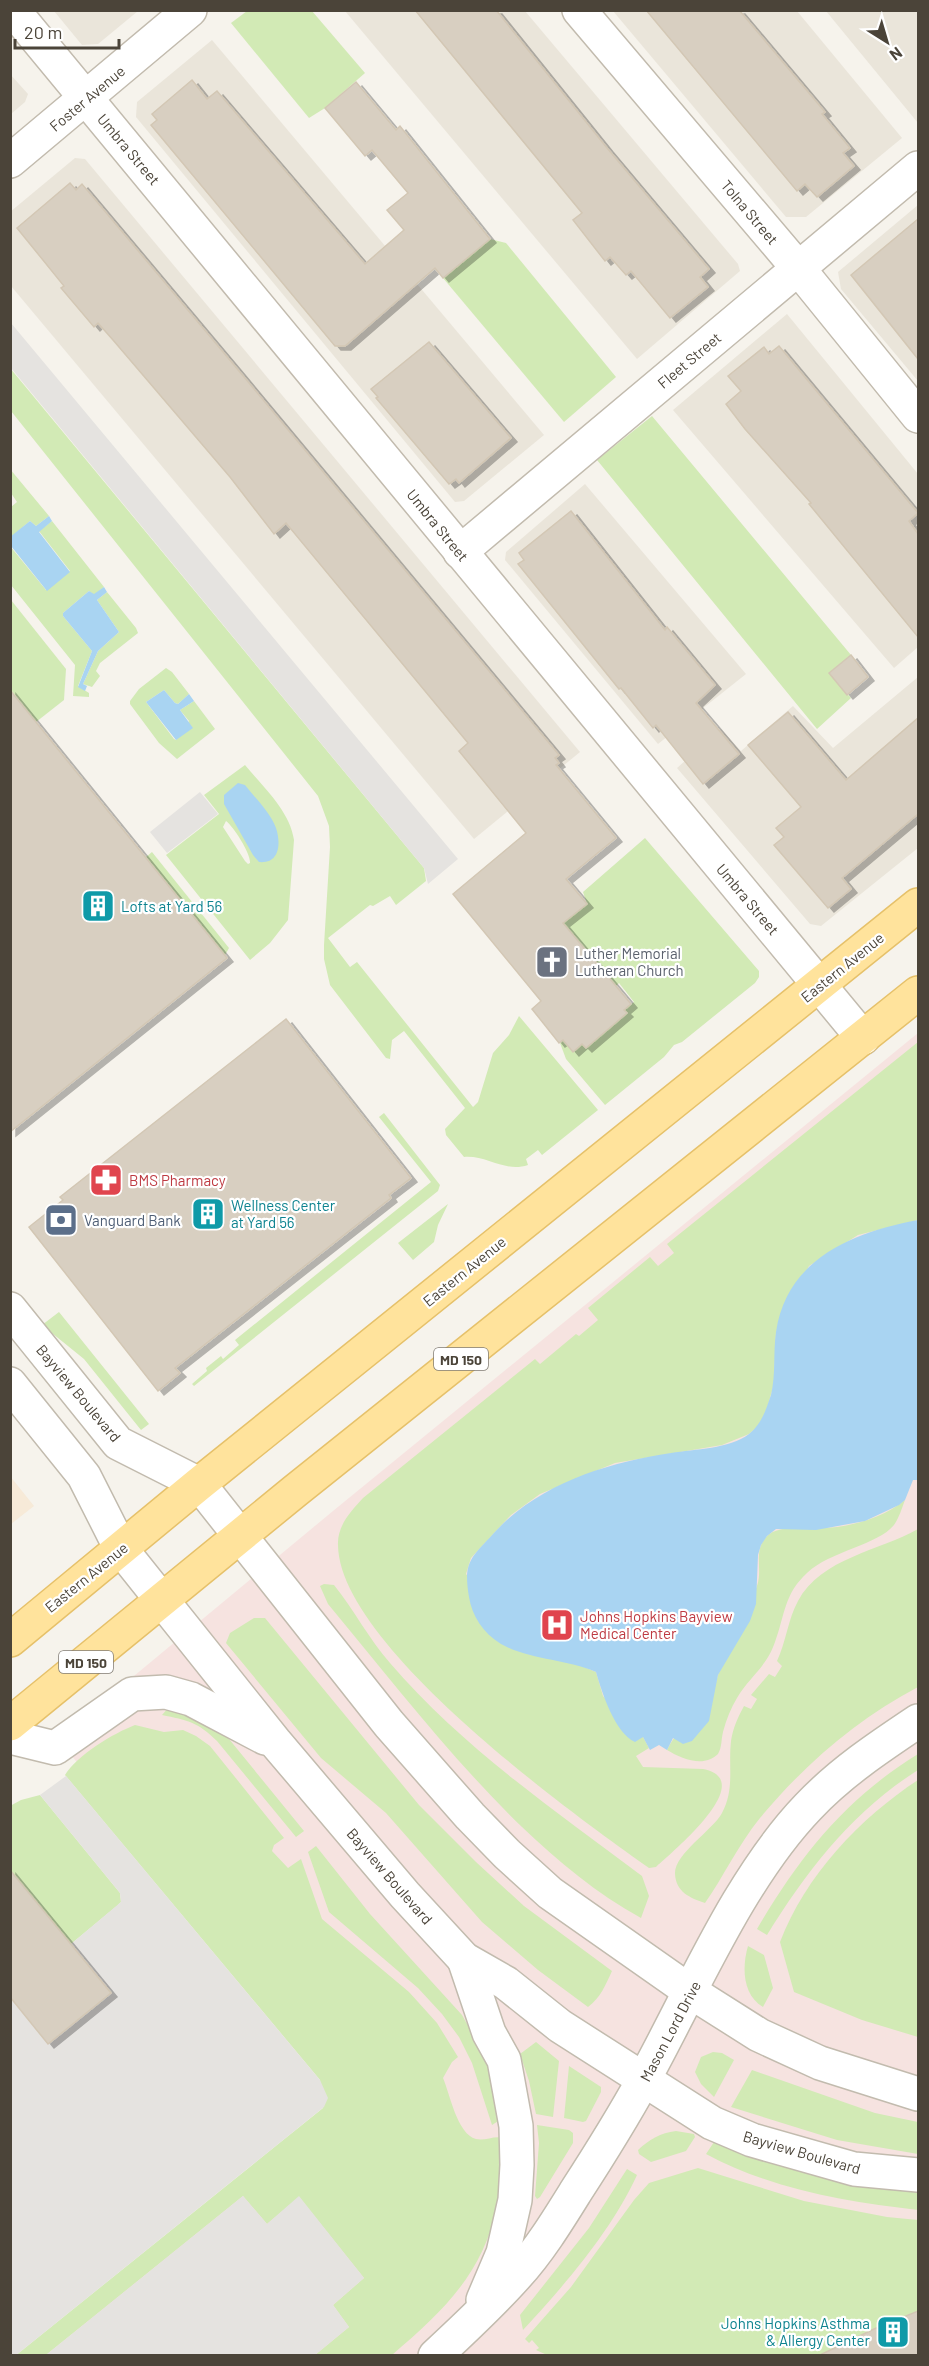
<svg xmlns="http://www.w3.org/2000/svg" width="929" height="2366" font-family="Barlow,sans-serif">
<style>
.residential{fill:#eae5da}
.commercial{fill:#f7ead8}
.medical{fill:#f6e3e0}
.green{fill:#d2eab5;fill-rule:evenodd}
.parking{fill:#e5e3e0}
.water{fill:#a9d4f2}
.building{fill:#d8cfc1;stroke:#d3c7b4;stroke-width:1.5;filter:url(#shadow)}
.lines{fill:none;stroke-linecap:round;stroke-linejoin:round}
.minor-casing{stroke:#c2bbae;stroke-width:36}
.tertiary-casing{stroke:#c2bbae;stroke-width:36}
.primary-casing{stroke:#e6c16a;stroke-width:36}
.minor{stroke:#fff;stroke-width:33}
.tertiary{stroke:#fff;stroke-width:33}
.primary{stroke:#ffe39c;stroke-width:33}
.labels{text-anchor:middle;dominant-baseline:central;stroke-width:4.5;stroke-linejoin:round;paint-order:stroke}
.shield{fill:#fff;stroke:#817c74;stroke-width:1.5}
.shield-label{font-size:14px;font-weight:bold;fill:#4b4439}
.street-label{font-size:15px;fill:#4b4439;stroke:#fff}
.culture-label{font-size:15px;fill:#0d838f;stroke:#fff;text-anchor:start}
.worship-label{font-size:15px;fill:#5b616d;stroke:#fff;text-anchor:start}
.health-label{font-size:15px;fill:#be3a42;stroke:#fff;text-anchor:start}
.service-label{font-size:15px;fill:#4e5e75;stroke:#fff;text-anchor:start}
</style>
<defs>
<filter id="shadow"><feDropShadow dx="6" dy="4" stdDeviation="0" flood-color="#0004"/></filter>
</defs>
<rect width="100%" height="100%" fill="#f6f3ec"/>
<g class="residential">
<path d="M54,11h84l-40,33 -16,1z"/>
<path d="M345,11h180l213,253 2,7 -103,88z"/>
<path d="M613,11h184l105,127 -96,79h-20z"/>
<path d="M826,11h92v112z"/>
<path d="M212,40l332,395 -80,66 -9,1 -319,-385 1,-15z"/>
<path d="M10,74l18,20 -3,8 -14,12z"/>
<path d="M75,158l10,1 495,593 -106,87 -463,-553 -1,-74z"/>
<path d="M918,205v176l-77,-92 -3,-17z"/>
<path d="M787,314l131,160v173l-24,21 -221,-258z"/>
<path d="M585,484l161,190 -88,70 -153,-184 1,-8z"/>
<path d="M918,677v171l-97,78 -11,-2 -133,-156 44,-39 20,22 52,-45 40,42z"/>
</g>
<path class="commercial" d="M10,1476l24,30 -23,18h-1z"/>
<path class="medical" d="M918,1033v1322l-873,1 308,-255 -295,-362 275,-228z"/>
<g class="green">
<path d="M247,11h65l53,62 -40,35 -16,10 -78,-95z"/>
<path d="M490,239l16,4 110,134 -52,45 -121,-144z"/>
<path d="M10,368l414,500 2,13 -30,24 -6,-9 -17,10 -3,-1 -42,33 22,29 7,-5 116,145 5,-5 15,-49 16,-18 10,-19 79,94 -56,45 -4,-5 -12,9 2,6c-23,8 -41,-10 -64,-8l-18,-22 -1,-6 20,-21 -61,-77 -12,9 -2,19 -4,-1 -56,-73 -6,-26v-14l6,-98 -1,-21 -11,-30 -307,-385z"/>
<path d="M652,416l199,239 -22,18 22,25 -34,31 -220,-269z"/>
<path d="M10,469l39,47 -13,10 -6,-5 -19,16v-30l6,-5 -6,-9z"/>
<path d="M52,521l52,66 -10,8 -5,-4 -26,22v3l29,35 -14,35 11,7v4l-16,-1 2,-31 -64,-80 -1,-39 36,44 24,-19 -31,-40z"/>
<path d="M107,592l29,36 2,5 -38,30 -4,8 4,5 -8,11 -9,-3 15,-33 21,-19 -22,-32z"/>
<path d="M11,600l55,69 -2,31 -28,22 -25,-32z"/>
<path d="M166,668l6,4 17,22 -11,10 -3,-1 -11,-13 -18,12 28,37 2,1 13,-19 -9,-11 14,-9 21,28 -38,30 -18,-16 -29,-39v-3l9,-12z"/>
<path d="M245,765c18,22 45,46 49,75l-6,80 -18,23 -20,17 -84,-105 53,-41 -15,-19zM226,821c8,6 25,33 24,42l-2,1 -3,-3 -22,-34z"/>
<path d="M645,838l114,133v6l-4,6 -73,59 -8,3 -10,12 -59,48 -39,-46 -6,-16 3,-3 10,12 9,-8 4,4 41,-35 -3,-3 10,-8 -15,-19 -3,3 -53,-63 24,-19 -4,-12z"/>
<path d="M152,852l77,96 -4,7 -79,-98z"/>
<path d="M918,1042v178l-60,15 -49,31 -33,66 -2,52 -8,28 -8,14 -9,8 -27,11 -107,18 -75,31 -29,21 -40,43 -5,16 62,80 49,10 19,8 7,24 40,41 6,11 -13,8 7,11 60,2c57,11 -32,84 -47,98l-7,1c-78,-55 -310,-223 -311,-323 -1,-19 13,-34 25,-47l172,-139 5,5 36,-30 3,2 19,-16 -10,-12 62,-51 8,9 16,-13 -7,-9z"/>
<path d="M384,1113l56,72 -2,6 -244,195 -2,-2 15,-13 -1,-3 15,-12 2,3 16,-14 -4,-5 196,-158 -52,-65z"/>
<path d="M448,1204l-10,21 -4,17 -21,18 -15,-17z"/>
<path d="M59,1312l90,112 -8,6 -57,-71 -42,-34z"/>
<path d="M905,1500c-3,8 -6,18 -11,25 -16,20 -64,26 -87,48 -23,21 -22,42 -32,69 -9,26 -26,35 -38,56 -6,10 -11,22 -14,34 -2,8 -1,15 -5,22 -14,14 -36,5 -51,-4 12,-26 46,-48 51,-75 13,-30 28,-59 39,-89 6,-17 -4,-34 9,-49 13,-15 52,-7 71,-10 23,-3 50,-12 68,-27z"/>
<path d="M918,1529v158c-61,32 -114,78 -158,131 -22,27 -36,58 -55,85 -15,-5 -29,-11 -30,-29 -1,-20 37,-43 47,-61 13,-24 6,-47 9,-72 2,-13 7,-24 13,-35l7,3 6,-10 -6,-4 18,-21 6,3 7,-11 -5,-5c9,-19 11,-42 21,-60 23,-43 81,-50 120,-72z"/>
<path d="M324,1584l10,1c20,25 35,54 56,78 72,84 164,147 252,213l7,20 -8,22c-44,-24 -83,-57 -119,-91 -71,-69 -131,-147 -194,-223l-8,-18z"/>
<path d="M254,1618h11l154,187 57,57 48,44 88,65c-7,15 -11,26 -24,36l-50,-37 -56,-48 -96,-109 -65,-55 -95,-115 4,-10z"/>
<path d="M169,1707l41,15 19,17 75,92 -8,6 -79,-96c-19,-19 -30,-21 -55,-26z"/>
<path d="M135,1725l29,7 19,-2 13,6 14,10 74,92 -10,7 -2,6 16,17 13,-9 21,60 87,73 28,31 21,34 -6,5 -9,16c7,16 14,56 33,61 10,2 18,-4 28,-1 0,12 1,25 0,37 -1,11 -4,22 -7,32 -15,68 -54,104 -105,148h-77l34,-28 -16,-22 31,-27 -65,-81 -32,27 -24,-28 -197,159 -31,1 308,-248 -3,-28 -255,-305c12,-20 49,-42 70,-50z"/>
<path d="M918,1754v16c-66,42 -110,99 -151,165l-10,-6c43,-73 88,-130 161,-175z"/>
<path d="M918,1780v257l-56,-17 -68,-28 -14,-50c25,-66 80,-124 138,-162z"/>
<path d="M40,1795l80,98 1,9 -3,3 -47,39 -60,-73 -1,-65 11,-6z"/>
<path d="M316,1846l54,68 92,101 26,46 15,57 -11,7 -20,-62 -13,-26 -17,-23 -24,-26 -89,-76 -21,-60z"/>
<path d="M748,1946l16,9 9,33 -10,19c-21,-12 -21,-41 -15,-61z"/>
<path d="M536,2042l23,19 -6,56 -17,-3 -7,-33 -9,-27z"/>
<path d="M713,2052l9,1 12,7 -20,37 -13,-13 -6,-12 6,-15z"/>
<path d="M569,2066l32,21v5l-15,29 -3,1 -19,-4z"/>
<path d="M752,2070l123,43 43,9v32l-81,-14 -106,-33z"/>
<path d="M537,2125l32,5 4,3v10l-33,54 -3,2 -2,-3 4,-53z"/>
<path d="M676,2131l18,3 1,3 -9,14 -35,11 -12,-8 -1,-4c12,-11 22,-17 38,-19z"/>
<path d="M714,2142c69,26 131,42 204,50v18c-72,-8 -147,-21 -212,-56z"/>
<path d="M698,2168l106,33 83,16 31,3v91l-44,18 -49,26h-278l-11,-5 3,-2 -7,-8 -3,3 -4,-4 46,-52 63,-87 15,-17z"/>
<path d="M627,2169l10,6c-25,55 -73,111 -114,155l-3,-15 69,-87z"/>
</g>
<g class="parking">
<path d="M11,323l447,536 -30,25 -4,-16 -413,-500z"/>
<path d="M200,792l18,22 -51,39 -17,-21z"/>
<path d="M66,1776l254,304 8,18 -4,9 -309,249 -5,-1v-358l38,47 63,-51 -40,-49 50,-42 -1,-9 -80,-98z"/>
<path d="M243,2196l24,28 32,-28 65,82 -31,27 16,22 -34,28h-269z"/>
</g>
<g class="water">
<path d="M49,516l3,5 -13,11 31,40 -23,19 -36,-45 -1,-9 20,-16 6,5z"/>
<path d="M104,587l3,5 -10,8 22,32 -21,19 -15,33 4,2 -2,5 -7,-4 14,-36 -29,-35v-3l26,-22 5,3z"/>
<path d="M164,690l11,13 3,1 11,-10 5,7 -14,9 13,18 -17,12 -30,-38z"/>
<path d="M238,783l7,2c10,13 25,27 31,43 5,15 4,36 -17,34l-6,-7 -29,-51v-9z"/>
<path d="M918,1220v260h-5l-8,20 -6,5 -34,16 -49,9 -40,-1 -9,7 -6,9 -3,10 -2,49 -6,17 -32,54 -9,46 -17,20 -9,3 -10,-6 -6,12 -8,-5 -9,5 -7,-13 -8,5c-20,-9 -33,-49 -39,-70 -30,-13 -67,-12 -95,-28 -18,-11 -29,-28 -32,-47 -6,-35 2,-39 24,-63 45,-50 113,-71 178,-81 24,-4 58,-4 78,-19 13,-10 17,-25 22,-39 5,-21 2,-42 5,-63 11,-74 78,-100 142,-112z"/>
</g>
<g class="building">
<path d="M415,10h81l111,138 102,121 -9,8 8,10 -38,31 -39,-47 -5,4 -16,-18 -5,4 -32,-41 9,-7z"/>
<path d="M646,10h93l86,102 -3,2 28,34 -7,5 11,13 -37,31 -12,-13 -8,7z"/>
<path d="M192,80l15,19 10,-8 148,173 39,-34 -17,-20 21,-17 -36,-43 -7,6 -40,-48 31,-26 40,48 4,-4 90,113 -47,39 -8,-10 -90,78h-10l-184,-221 6,-5 -5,-6z"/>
<path d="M70,183l6,7 6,-6 157,187 320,384 -4,3 4,5 -3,2 60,73 -50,41 21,25 -24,19 68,81 -7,6 3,3 -41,35 -4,-4 -9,8 -10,-12 -4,3 -27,-34 9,-8 -88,-107 73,-61 -67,-82 9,-8 -182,-220 -12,11 -44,-57 -117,-137 -15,-17 -4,4 -33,-39 3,-2 -47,-58z"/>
<path d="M918,219v140l-67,-84z"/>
<path d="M429,342l82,96 -52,45 -3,-4 -7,5 -73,-86 2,-1 -7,-8z"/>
<path d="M779,346l139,167 -9,8 9,13v103l-109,-133 2,-1 -66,-74 -19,-25 15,-13 -13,-15 36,-29 5,7z"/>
<path d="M571,511l94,119 2,-3 48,58 -19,18 43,51 -36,30 -47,-59 -3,3 -32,-40 -2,1 -101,-125 6,-4 -5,-7z"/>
<path d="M851,655l17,22 -21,18 -18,-22z"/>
<path d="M10,690l217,268 -217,174z"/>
<path d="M788,712l58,68 72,-62v96l-76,64 9,11 -23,19 -54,-63 10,-8 -8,-9 25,-21 -53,-62z"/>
<path d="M286,1019l125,159 -22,17 2,3 -216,170 5,5 -22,18 -129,-164 34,-27 -3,-3z"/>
<path d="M10,1870l101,123 -63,51 -38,-47z"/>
<path d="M918,2311v44h-98l54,-26z"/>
</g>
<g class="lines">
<defs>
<g id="minor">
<path d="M13,10l850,1028"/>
<path d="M579,10l219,258 120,148"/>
<path d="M10,161l180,-151"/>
<path d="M460,552l458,-384"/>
<path d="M10,1309l108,134 81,41"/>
<path d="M10,1384l74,92 37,73"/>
<path d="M464,1959l25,74 15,27 12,66 1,39 -2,35 -12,53 -20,47"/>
<path d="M435,2356c28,-26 56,-52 81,-80 23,-25 42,-56 60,-85 24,-37 47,-74 68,-112 48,-87 95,-200 164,-272 32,-34 71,-60 110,-86"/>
</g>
<g id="tertiary">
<path d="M199,1484l190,240 81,92 37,38 43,39 141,99 68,43 61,28 98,31"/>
<path d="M121,1549l155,194 129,152 59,64 42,24 54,43 152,97 40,17 102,29 64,6"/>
<path d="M10,1737l45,11 77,-54 34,-2 25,7 74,39"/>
</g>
<g id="primary">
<path d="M10,1640l189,-156 719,-579"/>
<path d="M10,1724l285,-233 623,-498"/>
</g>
</defs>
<use href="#minor" class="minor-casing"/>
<use href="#tertiary" class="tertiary-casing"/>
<use href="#primary" class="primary-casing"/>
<use href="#minor" class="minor"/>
<use href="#tertiary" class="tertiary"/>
<use href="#primary" class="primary"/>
</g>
<defs>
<symbol id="building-square" viewBox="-11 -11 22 22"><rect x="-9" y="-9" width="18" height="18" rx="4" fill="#0f9aa8" stroke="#fff"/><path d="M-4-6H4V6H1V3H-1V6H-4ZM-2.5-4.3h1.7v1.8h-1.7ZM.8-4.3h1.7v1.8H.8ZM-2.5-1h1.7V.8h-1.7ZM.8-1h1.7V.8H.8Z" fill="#fff"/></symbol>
<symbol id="church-square" viewBox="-11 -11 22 22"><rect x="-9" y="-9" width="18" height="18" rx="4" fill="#6b7280" stroke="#fff"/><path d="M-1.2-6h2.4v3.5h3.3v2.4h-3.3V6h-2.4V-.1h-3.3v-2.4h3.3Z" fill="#fff"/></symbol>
<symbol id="pharmacy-square" viewBox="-11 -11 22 22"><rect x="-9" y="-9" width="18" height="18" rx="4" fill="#e0444e" stroke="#fff"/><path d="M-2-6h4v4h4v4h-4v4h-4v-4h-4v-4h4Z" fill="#fff"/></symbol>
<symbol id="bank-square" viewBox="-11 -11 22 22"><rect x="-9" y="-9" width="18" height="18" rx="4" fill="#5c6f8a" stroke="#fff"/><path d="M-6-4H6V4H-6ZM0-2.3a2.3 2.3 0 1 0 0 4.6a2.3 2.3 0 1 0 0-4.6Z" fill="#fff"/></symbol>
<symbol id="hospital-square" viewBox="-11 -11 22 22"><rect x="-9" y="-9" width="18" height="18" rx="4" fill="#e0444e" stroke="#fff"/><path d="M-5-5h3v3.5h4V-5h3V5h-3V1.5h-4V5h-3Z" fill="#fff"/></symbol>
</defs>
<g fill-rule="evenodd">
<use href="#building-square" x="79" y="887" width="38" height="38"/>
<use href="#church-square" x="533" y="943" width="38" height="38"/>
<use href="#pharmacy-square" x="87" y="1161" width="38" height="38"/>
<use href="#building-square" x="189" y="1195" width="38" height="38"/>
<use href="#bank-square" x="42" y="1201" width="38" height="38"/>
<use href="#hospital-square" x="538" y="1606" width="38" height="38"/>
<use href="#building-square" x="874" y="2313" width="38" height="38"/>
</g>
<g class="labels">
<g class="shield">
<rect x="434" y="1348" width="54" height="22" rx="4.5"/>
<rect x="59" y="1651" width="54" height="22" rx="4.5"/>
</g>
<g class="shield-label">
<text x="461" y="1359">MD 150</text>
<text x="86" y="1662">MD 150</text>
</g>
<g class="street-label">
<text transform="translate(87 98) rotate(-40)">Foster Avenue</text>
<text transform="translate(129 149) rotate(50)">Umbra Street</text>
<text transform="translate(750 212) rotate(50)">Tolna Street</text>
<text transform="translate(689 360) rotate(-40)">Fleet Street</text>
<text transform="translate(438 525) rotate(51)">Umbra Street</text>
<text transform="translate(748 899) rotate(50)">Umbra Street</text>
<text transform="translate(842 967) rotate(-39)">Eastern Avenue</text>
<text transform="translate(464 1271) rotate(-39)">Eastern Avenue</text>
<text transform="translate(79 1393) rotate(50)">Bayview Boulevard</text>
<text transform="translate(86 1577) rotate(-39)">Eastern Avenue</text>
<text transform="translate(390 1876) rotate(49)">Bayview Boulevard</text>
<text transform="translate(670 2031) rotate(-62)">Mason Lord Drive</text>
<text transform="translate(802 2152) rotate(16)">Bayview Boulevard</text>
</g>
<g class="culture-label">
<text x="121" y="906">Lofts at Yard 56</text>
<text x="231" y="1205">Wellness Center<tspan x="231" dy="17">at Yard 56</tspan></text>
<text x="870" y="2323" text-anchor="end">Johns Hopkins Asthma<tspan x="870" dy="17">&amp; Allergy Center</tspan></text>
</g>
<g class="worship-label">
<text x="575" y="953">Luther Memorial<tspan x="575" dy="17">Lutheran Church</tspan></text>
</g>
<g class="health-label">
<text x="129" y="1180">BMS Pharmacy</text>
<text x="580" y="1616">Johns Hopkins Bayview<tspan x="580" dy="17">Medical Center</tspan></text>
</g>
<g class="service-label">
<text x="84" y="1220">Vanguard Bank</text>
</g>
</g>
<rect width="929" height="2366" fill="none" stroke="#4b4439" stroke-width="24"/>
<g transform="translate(887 42) rotate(143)" stroke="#ffffff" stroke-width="4.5" paint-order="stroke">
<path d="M0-4.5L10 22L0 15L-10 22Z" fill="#4b4439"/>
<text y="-9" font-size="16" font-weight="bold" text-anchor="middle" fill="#4b4439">N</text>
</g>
<path d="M15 39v9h104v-9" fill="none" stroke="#4b4439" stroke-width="3"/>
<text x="24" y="39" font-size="18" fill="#4b4439" stroke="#ffffff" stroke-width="4.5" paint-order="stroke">20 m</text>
</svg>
